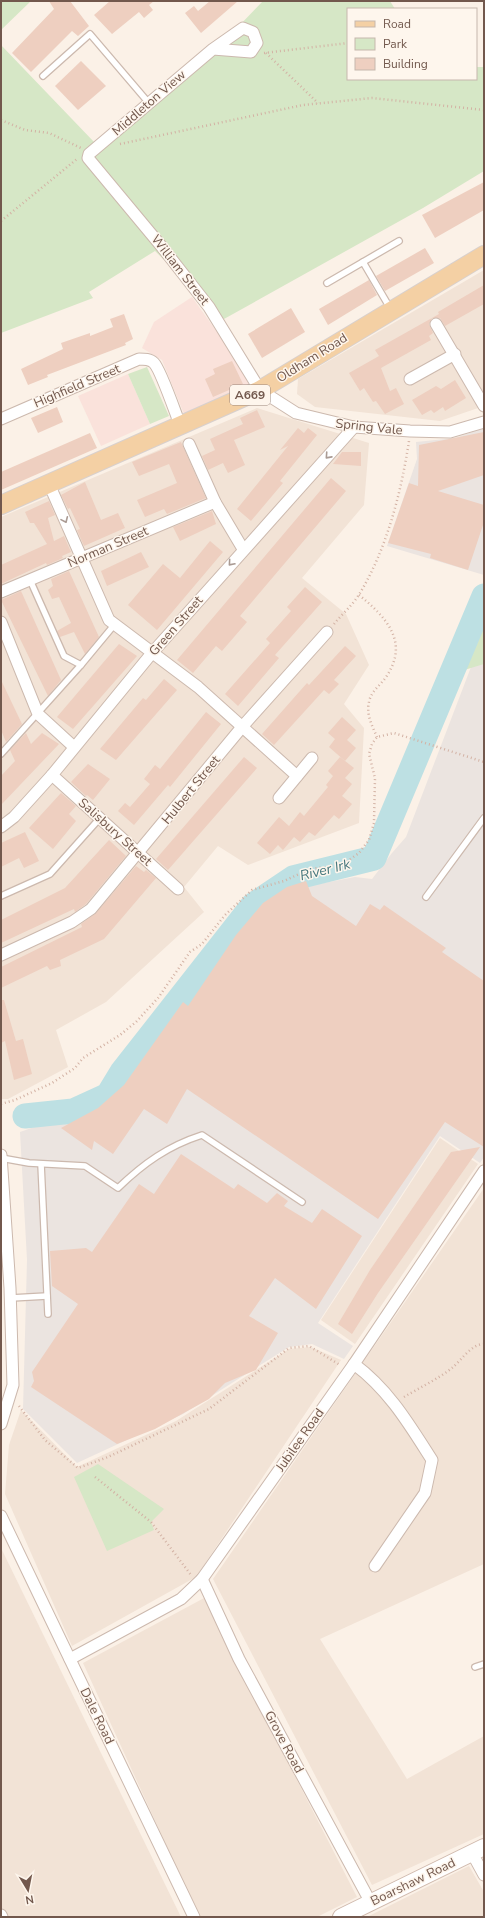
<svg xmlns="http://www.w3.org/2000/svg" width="485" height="1918" font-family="'Nunito Sans',sans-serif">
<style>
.residential{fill:#f2e3d6}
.commercial{fill:#fae2db}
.industrial{fill:#ebe4e0}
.green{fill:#d6e7c6}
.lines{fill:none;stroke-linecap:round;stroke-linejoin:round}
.river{stroke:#bde0e3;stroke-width:25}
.building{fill:#eecfc0}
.lane-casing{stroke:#ccb9ae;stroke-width:8}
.street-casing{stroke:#ccb9ae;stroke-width:13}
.secondary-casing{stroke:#d0baae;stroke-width:18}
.primary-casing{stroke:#d8d0cd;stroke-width:20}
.path{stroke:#d3b2a4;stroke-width:2.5;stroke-dasharray:1 3;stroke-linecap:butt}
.lane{stroke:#fff;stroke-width:5.5}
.street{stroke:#fff;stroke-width:11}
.secondary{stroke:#fff;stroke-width:16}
.primary{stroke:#f4d0a4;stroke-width:18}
.oneway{stroke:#aa9b94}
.labels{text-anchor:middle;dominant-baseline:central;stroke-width:3;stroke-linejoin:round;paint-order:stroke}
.shield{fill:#fef6ed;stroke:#9c877d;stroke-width:1}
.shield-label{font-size:12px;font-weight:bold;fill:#72584d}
.street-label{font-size:13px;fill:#72584d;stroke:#fef6ed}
.water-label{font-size:14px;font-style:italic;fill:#46777d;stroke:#fef6ed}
</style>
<rect width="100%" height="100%" fill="#fbf1e7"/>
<g class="residential">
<path d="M484,270v136l-44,15 -125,-14 -18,-13 1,-15z"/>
<path d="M257,408l112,35 -5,62 -62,73 44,36 23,51 -25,39 20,24 -5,95 -111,42 -30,-19 -34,41 20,25 -98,90 -50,28 12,37 -60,32h-7v-582z"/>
<path d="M440,1138l38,26 -123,180 -34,-24z"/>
<path d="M484,1188v376l-164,75 87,140 77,-43v98l-112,51 -159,-306z"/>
<path d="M311,1347l30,13 -145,217 -124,69 -67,-152 4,-49 12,-35 56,57 99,-46 113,-72z"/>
<path d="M1,1548l180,369h-180z"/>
<path d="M206,1597l55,113 96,187 -40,20h-118l-116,-254z"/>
<path d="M469,1866l15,26v25h-117z"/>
</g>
<g class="commercial">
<path d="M192,297l62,87 -70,30 -22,-54 -20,-12 12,-26z"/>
<path d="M128,374l22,50 -49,22 -23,-50z"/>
</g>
<g class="industrial">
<path d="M484,428v147l-97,-29 30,-87 -1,-17 39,-4z"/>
<path d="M484,633v524l-4,6 -40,-27 -122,187 35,23 -9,13 -32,-15 -23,3 -106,67 -106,49 -54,-54 4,-149 -7,-128 75,-26 16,-10 106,-141 45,-52 46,-17 47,-9 17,2 20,-26 14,-16z"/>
</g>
<g class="green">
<path d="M1,1h30l-30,29z"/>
<path d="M263,1h127l5,8h-47v70h128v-12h8v104l-61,37 -199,111 -69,-68 -66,41 4,6 -92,35v-288l94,98 113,-85z"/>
<path d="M147,367l22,49 -19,8 -22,-50z"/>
<path d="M484,613v51l-23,7z"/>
<path d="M98,1464l66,45 -13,13 3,8 -47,21 -33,-74z"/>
</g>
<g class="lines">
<path class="river" d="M25,1116l48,-5 35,-16 14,-23 131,-167 40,-27 81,-20 110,-262"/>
</g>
<g class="building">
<path d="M49,1h21l19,25 -11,10 -6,-5 -41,41 -19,-19 42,-44z"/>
<path d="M110,1h44l-5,4 4,5 -9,8 -5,-6 -27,22 -18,-19z"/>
<path d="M210,1h28l-37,32 -16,-20 9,-7 4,5z"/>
<path d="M81,61l25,25 -28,24 -23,-24z"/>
<path d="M484,182v28l-49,28 -13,-23z"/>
<path d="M425,248l9,15 -49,28 -9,-15z"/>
<path d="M369,280l8,15 -49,30 -9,-16z"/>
<path d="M484,285v19l-39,22 -5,-8h-8l-3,6 4,9 -4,3 2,4 -50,28 9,23 6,-3 8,16 -19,10 -9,-13 -3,1 -9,-14 -4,3 -11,-18 30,-17 -4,-6 64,-36 -1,-2z"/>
<path d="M291,308l14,24 -43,26 -14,-24z"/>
<path d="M124,314l9,25 -8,4 1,2 -79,30 1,2 -20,8 -7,-16 42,-20 -2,-6 29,-10v3l23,-9 -3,-8z"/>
<path d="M232,361l11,23 -30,13 -8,-18 10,-5 -2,-5z"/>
<path d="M455,380l11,18 -21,13 -2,-4 -9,6 -3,-3 -9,5 -10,-15 24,-14 5,3z"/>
<path d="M57,407l6,15 -25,11 -7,-15z"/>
<path d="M257,410l8,17 -31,13 11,25 -17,8 -5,-10 -15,7 -6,-14 13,-6 -5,-11 33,-15 -3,-6z"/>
<path d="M298,428l6,5 4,-5 9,7 -37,46 3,2 -32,38 -14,-12 51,-63 -8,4z"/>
<path d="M484,432v43l-46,16 46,14v17l-16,48 -38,-12 1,-4 -43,-11 21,-60 9,3 1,-41z"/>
<path d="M90,433l7,15 -96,42v-18z"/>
<path d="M181,442l25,56 -39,16 -3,-5 -19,8 -8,-17 40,-17 -8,-19 -30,12 -7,-14z"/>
<path d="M342,452h19v14l-28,-2z"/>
<path d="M331,478l15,13 -106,125 7,6 -25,29 -6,-5 -23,27 -16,-13z"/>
<path d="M85,482l16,38 17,-7 7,15 -41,18 -7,-16 3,-1 -10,-21 -2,1 -7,-14z"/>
<path d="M49,501l6,14 -7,3 6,23 10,-5 7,16 -9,4 1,2 -16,7 -1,-2 -45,21v-19l46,-21 -13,-21h-4l-5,-11z"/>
<path d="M212,511l4,13 -36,17 -7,-14z"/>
<path d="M210,541l13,11 -66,78 -29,-25 35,-41 17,14z"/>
<path d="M141,552l8,15 -42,19 -6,-15z"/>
<path d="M69,571l30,66 -14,17 -11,-22 -14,5 -3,-6 14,-8 -12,-26 -7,2 -4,-9 5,-4 -2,-7z"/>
<path d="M305,587l17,15 -47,53 4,3 -41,48 -13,-12 45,-51 -4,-4 25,-28 -4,-4z"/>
<path d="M21,591l40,89 -13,16 -47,-96z"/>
<path d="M119,644l18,12 -64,73 -16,-12z"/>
<path d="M345,646l11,10 -22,24 5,4 -10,10 -5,-4 -50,55 -12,-11 45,-51 2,2z"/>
<path d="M164,679l13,11 -61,70 -16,-11 43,-51 3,2z"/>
<path d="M1,680l21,44 -16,18 -5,-12z"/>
<path d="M206,712l15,12 -51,63 -2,-2 -34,40 -16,-14 7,-8 5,4 20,-23 -6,-5 11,-14 5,4z"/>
<path d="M342,717l14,13 -9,10 9,8 -11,13 -16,-14 6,-8 -7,-6z"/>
<path d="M26,733l5,11 11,-11 17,11 -58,61v-29l14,-15 -5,-11z"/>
<path d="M244,757l13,11 -89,102 -12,-11z"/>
<path d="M340,757l14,11 -9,10 7,6 -10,12 10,8 -13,15 -5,-4 -19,21 -6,-4 -9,10 -6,-5 -11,13 -5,-5 -8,9 -13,-11 22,-26 10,9 11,-14 4,4 24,-29 -2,-2 7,-9 -5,-5z"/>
<path d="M88,764l22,15 -17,21 -6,-5 -1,1 -15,-14z"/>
<path d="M61,793l15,13 -7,8 7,7 -23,28 -24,-21z"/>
<path d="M25,832l14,29 -15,7 -5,-10 -18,9v-24z"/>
<path d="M109,840l17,16 -40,48 -11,8 -1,-3 -73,34v-23l64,-32z"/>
<path d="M136,866l8,6 2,-2 10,8 -52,61 -44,21 1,6 -11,4 -3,-4 -46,22v-21l81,-40 -1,-3 15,-11z"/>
<path d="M306,881l6,15 44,30 14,-22 10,6 4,-5 62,43 -4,4 42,29v166l-39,-25 -67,97 -191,-130 -20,35 -23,-15 -31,45 -19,-13 -2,9 -31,-22 37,-20 26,-23 59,-83 5,4 48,-71 27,-32 24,-16z"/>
<path d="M1,1000h3l12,41 7,-2 9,35 -18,6 -9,-39 -4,2z"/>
<path d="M480,1147l-102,146 -26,41 -14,-10 32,-54 81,-118z"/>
<path d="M181,1154l53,35 4,-5 29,19 10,-10 11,8 -4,5 28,17 10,-14 40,27 -46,73 -41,-31 -26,38 29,17 -22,37 -31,13 -16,16 -54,30 -38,15 -86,-57 3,-6 -2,-9 46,-68 -26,-18 -2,-35 36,-3 6,4 47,-68 15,10z"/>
</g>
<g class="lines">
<defs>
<g id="lane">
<path d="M43,76l47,-42 58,68"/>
<path d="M363,262l27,46"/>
<path d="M327,283l72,-42"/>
<path d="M30,580l34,76 17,9"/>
<path d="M1,754l80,-89 34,-41"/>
<path d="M1,896l49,-22 50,-56"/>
<path d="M426,897l58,-79"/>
<path d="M1,1158l28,5 56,3 33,22c26,-25 50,-42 84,-53l100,67"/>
<path d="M41,1164l7,150"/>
<path d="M11,1298l36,-2"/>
<path d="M475,1667l9,-3"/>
</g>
<g id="street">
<path d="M213,49l30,-21 10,4 4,11 -6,9 -38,-3 -124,105 -1,4 74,89 47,60 51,83 36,23 58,14 56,4 40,1 34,-10"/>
<path d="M436,324l48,82"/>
<path d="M410,379l45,-25"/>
<path d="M1,419l138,-60c5,0 11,0 15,4 7,7 22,52 27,64"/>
<path d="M189,444l26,58 28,47"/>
<path d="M49,484l60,136 89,67 99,89"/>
<path d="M1,592l214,-90"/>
<path d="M1,622l37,92 36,33"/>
<path d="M52,775l126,114"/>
<path d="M279,798l33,-40"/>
<path d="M1,827l13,-10 38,-42 100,-122 202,-226"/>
<path d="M1,955l71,-33 19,-13 151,-182 85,-95"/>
<path d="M1,1155l9,133 3,97 -12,39"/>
<path d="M354,1364c35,26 55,60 78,96l-7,33 -50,73"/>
<path d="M1,1516l193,401"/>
<path d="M202,1579l37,80 132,244"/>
<path d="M70,1659l111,-60 21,-20 152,-215 130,-193"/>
<path d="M472,1853l12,22"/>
<path d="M1,1915l1,2"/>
</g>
<path id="secondary" d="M341,1917l143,-70"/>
<path id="primary" d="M1,505l259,-115 224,-135"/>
</defs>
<use href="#lane" class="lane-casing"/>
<use href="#street" class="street-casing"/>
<use href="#secondary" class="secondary-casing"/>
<use href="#primary" class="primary-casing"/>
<g class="path">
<path d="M264,53l84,-10"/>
<path d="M266,53l52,50"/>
<path d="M1,120l24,10 24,3 32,15"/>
<path d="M120,144l183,-39 69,-7 112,12"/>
<path d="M1,221l76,-62"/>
<path d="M359,595c27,22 51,47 27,82 -6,9 -15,14 -17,25 -3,12 3,24 8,35"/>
<path d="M334,624c8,-10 19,-19 26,-31 27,-45 41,-100 49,-152"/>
<path d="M1,1104l14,-4 37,-17 23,-15 8,-10 37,-23 16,-13 22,-24 32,-46 12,-8 23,-29 27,-25 32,-9 26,-12 16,-2 20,-5 13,-9 10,-13 5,-17 1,-45 -6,-24 3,-10 5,-7 17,-4 90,29"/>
<path d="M404,1397c15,-9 34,-18 48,-29 10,-8 19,-24 32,-24"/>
<path d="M19,1406l26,34 33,28 30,-11 101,-48 80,-61 20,-2 31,19"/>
<path d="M95,1477l56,45 40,53"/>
</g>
<use href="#lane" class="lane"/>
<use href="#street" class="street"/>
<use href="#secondary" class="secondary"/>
<use href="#primary" class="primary"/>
</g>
<defs><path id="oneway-chevron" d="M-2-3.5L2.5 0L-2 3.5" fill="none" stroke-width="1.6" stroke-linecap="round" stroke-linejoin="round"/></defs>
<g class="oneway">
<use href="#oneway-chevron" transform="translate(328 456) rotate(132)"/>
<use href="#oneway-chevron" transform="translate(65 520) rotate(66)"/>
<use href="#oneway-chevron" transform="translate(231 563) rotate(131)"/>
</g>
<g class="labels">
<rect class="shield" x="230" y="385" width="40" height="20" rx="3"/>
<g class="shield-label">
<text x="250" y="395">A669</text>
</g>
<g class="street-label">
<text transform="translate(149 103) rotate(-41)">Middleton View</text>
<text transform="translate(180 270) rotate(52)">William Street</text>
<text transform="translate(312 358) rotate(-32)">Oldham Road</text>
<text transform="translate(77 386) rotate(-23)">Highfield Street</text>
<text transform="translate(369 427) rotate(6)">Spring Vale</text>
<text transform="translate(108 547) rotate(-23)">Norman Street</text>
<text transform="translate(176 626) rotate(-49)">Green Street</text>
<text transform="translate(191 790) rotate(-51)">Hulbert Street</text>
<text transform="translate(115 832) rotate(42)">Salisbury Street</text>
<text transform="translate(300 1440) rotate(-55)">Jubilee Road</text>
<text transform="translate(97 1716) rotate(64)">Dale Road</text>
<text transform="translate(284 1742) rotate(62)">Grove Road</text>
<text transform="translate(413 1882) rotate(-26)">Boarshaw Road</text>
</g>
<g class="water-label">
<text transform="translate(325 870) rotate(-14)">River Irk</text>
</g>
</g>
<rect width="485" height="1918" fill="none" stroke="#72584d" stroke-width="4"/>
<rect x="347" y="8" width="130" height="72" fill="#fef6ed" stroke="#c6b7ad"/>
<rect x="355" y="21" width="20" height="6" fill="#f4d0a4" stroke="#c6b7ad"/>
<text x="383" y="28" font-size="12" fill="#72584d">Road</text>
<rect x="355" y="38" width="20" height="12" fill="#d6e7c6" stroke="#c6b7ad"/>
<text x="383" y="48" font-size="12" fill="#72584d">Park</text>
<rect x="355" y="58" width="20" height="12" fill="#eecfc0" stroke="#c6b7ad"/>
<text x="383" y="68" font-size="12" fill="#72584d">Building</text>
<g transform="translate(28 1890) rotate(170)" stroke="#fef6ed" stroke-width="3" paint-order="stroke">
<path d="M0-3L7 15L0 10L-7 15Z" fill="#72584d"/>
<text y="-6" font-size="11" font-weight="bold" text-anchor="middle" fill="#72584d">N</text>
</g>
</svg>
